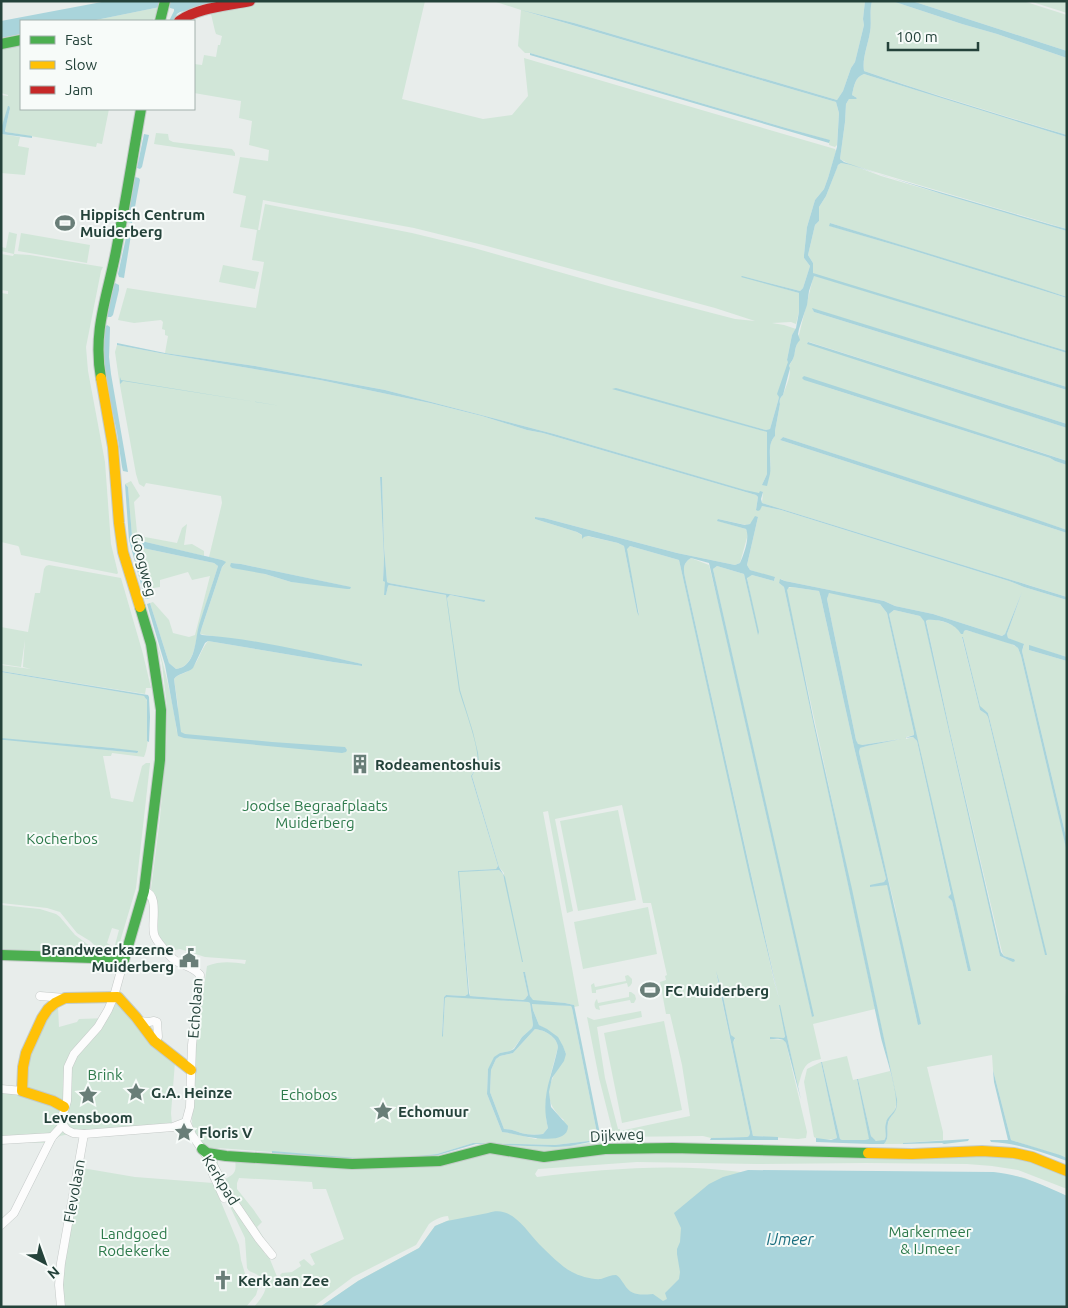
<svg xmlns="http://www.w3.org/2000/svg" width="1068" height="1308" font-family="Ubuntu,sans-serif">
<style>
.green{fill:#d1e6d8;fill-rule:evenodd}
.water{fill:#a9d4db;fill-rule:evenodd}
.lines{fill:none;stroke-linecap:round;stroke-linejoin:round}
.street-casing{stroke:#c5cac8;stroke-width:9}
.fast-casing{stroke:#c3cbc8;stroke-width:12}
.slow-casing{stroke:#c3cbc8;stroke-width:12}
.jam-casing{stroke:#c3cbc8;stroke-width:12}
.street{stroke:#fcfcfc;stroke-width:8}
.fast{stroke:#4caf50;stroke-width:10}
.slow{stroke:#ffc107;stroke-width:10}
.jam{stroke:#c62828;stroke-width:10}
.labels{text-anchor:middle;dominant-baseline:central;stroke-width:4;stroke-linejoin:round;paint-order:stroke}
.poi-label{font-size:15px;font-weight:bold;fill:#24423a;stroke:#f7fbf9;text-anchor:start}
.street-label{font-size:15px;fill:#24423a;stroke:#f7fbf9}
.park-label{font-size:15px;fill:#2d7a4b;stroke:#f7fbf9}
.water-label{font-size:16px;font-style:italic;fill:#1c6f80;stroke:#f7fbf9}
</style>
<rect width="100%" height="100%" fill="#e8edeb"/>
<g class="green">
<path d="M255,1h170l-23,98 81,20 29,-4 16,-19 -4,-38 311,91 1,2 -8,27 -4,11 -9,11 -8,27 -3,28v3l6,8 -7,22 -3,3 -59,-15 58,17v19l-3,12 -5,-2 -19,1 12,2 12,4 -4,6 -5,25 2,2 -19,67 -4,1 -153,-41 155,43 -1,42 -5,11c3,-4 7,-9 8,-14 2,-11 -4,-26 5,-35v-5l5,-27c-1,-4 0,-6 3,-9 3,-9 9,-20 6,-29l4,-7 21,-85 -2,-1 1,-10 -5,-8 7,-30 4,-4v-14l7,-11 12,-31 3,-2 10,2 -11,-6 5,-37 1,-18 3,-5 8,-1 -5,-3c2,-9 3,-18 12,-21l203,63v92l-215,-64 29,11 61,18 125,37v66l-237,-74v3l75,22 162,50v53l-23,-7 -228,-69v1l251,77v34l-254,-78 1,3 253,78v34l-258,-82 -2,1 260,85v33l-42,-14 -221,-67 246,78 5,3 12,4v65l-284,-93 -3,3 287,93v64l-305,-94 1,-11 -4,2 -15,-4 -190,-56 -169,-44 -130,-24 -90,-13 3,-17 -3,-1v-5l-3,-1 1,-7 -2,-2 -27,3 -16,-3 9,-32 129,20 8,-46 -12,-2 5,-30 -17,-3 6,-31 -13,-3 7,-36 28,4 1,-11 -20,-5 3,-24 -13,-3 2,-17 -47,-8v-29l8,1 2,-10 12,2 2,-12h2l2,-9 -6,-2 -1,-3 -5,-21zM263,200l151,28 69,17 232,63 40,13 -20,-2 -123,-32 -138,-39 -62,-15 -147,-29 -5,26h-2z"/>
<path d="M493,1h372l-2,18 1,6 -9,37 -4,6 -8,23 -6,9 -263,-77 -50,-12 312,91 3,11 -2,32 -2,2 -6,-2v-5l-43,-12 -256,-75h-5l-7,-7 3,-36z"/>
<path d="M872,1h20l70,23 35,10 70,24v77l-146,-45 -57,-19c-2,-13 4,-26 6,-39 2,-10 -1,-20 2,-31z"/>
<path d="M912,1h111l44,14v36z"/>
<path d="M1029,1h38v12z"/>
<path d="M160,7l-3,7 -5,7h-61z"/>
<path d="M21,43v66h88l-7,35 -5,-1 -1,4 -90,-15 -1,-2 5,-21 -9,20v-34l7,1v-1l-7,-2v-46z"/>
<path d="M156,133l12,1 1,6 4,2 59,7 3,4v3l-81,-12z"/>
<path d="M1,134l19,3 -2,9 11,2 -4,27 -24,-2z"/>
<path d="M9,232l8,2 -3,20 16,1 73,12 -2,4 -15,76 2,24 17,91 6,82 7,29 -1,1 -96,-19 -2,-8 -1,-1 -17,-4v-249l7,1v-3l-7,-1v-36l12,2 1,-2 -13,-3v-4l5,1z"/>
<path d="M21,233l69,12 -3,18 -69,-12z"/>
<path d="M223,265l36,7 -4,17 -36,-7z"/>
<path d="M117,345l48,9 155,26 110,23 52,13 45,14 16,3 213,62 2,2 -2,13 6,-4 19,4 228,71 15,6 43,13v57l-38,-11v4l38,11v180l-45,-190 2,-6 -16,-7 -1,-4 15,-42 -17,42 -3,2 -69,-22 -38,-8 -11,-5 -99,-20 -4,-2 -2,4 5,4 91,422 -62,15 8,35c-19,3 -18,12 -23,28l-16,-73 3,21 -1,3h-14v1l15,1 1,3 21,89 -1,6 -8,1 -45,-3 -21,-95 3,-1 -4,-5 -9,-44 -6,-19 34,161 -1,3 -2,1 -36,1 -8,-2 -89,1 -15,-59 -12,-61 7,3 47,-9 1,6 -45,10 8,51 13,51h2v2l70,-15 -8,-51 -12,-51h-4l-6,-32 6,-2 -1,-4 2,-1 -16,-72h-8l-21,-98 -67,14 18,92 -6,2 -19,-102 -5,1 36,194 -5,1v-2l-9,-2 -32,-2 -3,-5 -5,-24h-2l5,23 -3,4 -2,1 -53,-4 -12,-124 3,-1 38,-1 4,4 1,5v-6l-5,-6 -27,-91 5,-9 -6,9 27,90 -2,3 -38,2 10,123 -3,2 -19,-1 -2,2 -2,39h1l2,-38 2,-2 81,6 2,1 3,22 -1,3 -10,9 -8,11 -4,3 -10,2 -12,16 -1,25 15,38c12,1 23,5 34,7l28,-19c-27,-23 -12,-42 2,-66 -6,-17 -12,-20 -27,-29l-6,-15 -1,-7 39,3 1,2 26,130 -1,2 -42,5 -82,-2 -36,11 -57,6 -162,-12 -8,3c-12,-9 -18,-15 -18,-31l3,-71 12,-83c13,-5 25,-4 38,-2l1,-4 -41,-3 -25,-8 -10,2c-5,-5 -12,-11 -14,-19 -3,-14 4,-30 -5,-43l9,-71 7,-79v-31l-5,-45 -9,-33c11,34 19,67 24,102l1,-26 -4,-27c5,-6 12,-5 17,-10 8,-8 10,-20 17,-28l125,21 28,4 1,-2 -59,-13 -103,-17 2,-7 20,-60 2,-2 -2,-5 -13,-3 13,-54 -1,-7 -75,-13 -2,4 -5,-3 -3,-10 -17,-94 -4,-28zM380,477h2l2,70 3,35 2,1 54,10 42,7 -1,2 -34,-7 -3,3 1,8 -2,-11 -57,-10 -1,1 -2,9h-2l2,-13 -3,-1 1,-22zM535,517l9,1 133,35 58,12 5,-2 8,-29 -2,-5 -28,-8v-2l28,6 4,-1 8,-7 -11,48 3,5 25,8 -1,3 -22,-6 -5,2 11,57 -14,-60 -27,-8 -4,3 100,448 -1,-1 -93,-410 -10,-41 -18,-7c-10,6 -7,14 -5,24l93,417 -5,-18 -95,-421 -49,-14 -4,3 13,65 -2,-2 -13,-66 -6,-3 -31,-7 -3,1 -7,-5 -42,-13zM231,563l10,1 109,23 -59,-5 -26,-8z"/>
<path d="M131,481l9,15 -6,6 3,30 8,5 32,6 5,-15 5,-4 -3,21 8,-1 12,7v5l-71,-17 -1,-3 -4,-49 -3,-3z"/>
<path d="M138,547l76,16 4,3c-6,20 -13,40 -19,61 -3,11 -3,24 -10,34 -4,5 -7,7 -13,8l-7,-6 -19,-60 3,-1 16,18 4,13 16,4 6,-2 15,-59 -18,4 -4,-8 -28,8v7l-12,2 2,9 -2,1 -12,-44 -1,-7z"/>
<path d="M49,565l72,13 22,76 8,34h-5l-1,6 -144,-23v-6l30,4 -8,-2v-1l2,-26 -4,27 -20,-3v-37l27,5 7,-39h5l4,-24 2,-3z"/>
<path d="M792,587l27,4 2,7 33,149 32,132 -2,3 -14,4v1l17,-3 31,141 -23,-118 -23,-93 -13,-62 1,-4 7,-2 33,-7 -38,6h-4l-2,-5 -29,-141 2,-7 51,12 7,9 27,120v2l-8,2v2l7,-2 4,4 34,154 -3,2 4,4 16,70 2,-1 -81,-356 5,-4 26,6 4,4 76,336c5,3 9,4 14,3l-10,-3 -2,-4 -52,-220 -24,-112c9,-1 18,1 26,5 4,2 7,5 12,6l2,-1c9,3 47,12 52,18 1,3 2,5 3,8l46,195v138l-2,1 2,13v155l-56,-18 -18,-70 -1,-15 -65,12 16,65v8l-39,3 -1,1h-19c6,-7 2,-13 4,-21 3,-10 10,-10 9,-24l-110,-505v-6zM963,637l17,70 8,6 1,4 57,238 -1,-1 -57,-237 -2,-3 -6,-4 -18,-72z"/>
<path d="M1,672l143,24 2,1c4,15 4,46 -2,60l-32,-4 -1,3h-8l8,42 22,4 9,-36 4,-3h4v1l-14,124 -20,67 -1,-10 4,-15 -7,-2 -5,15 3,2 2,10 -8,-1 -14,-13 -13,-8 -17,-21 -13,-4 -46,-5zM7,739l106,9 25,4 -2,1z"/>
<path d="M618,810l18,90 -58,11 -18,-90z"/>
<path d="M1,905l39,4 16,5 4,3 15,18 23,17 -42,-1v3l-55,-1z"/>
<path d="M648,907l9,47 -74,15 -9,-47z"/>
<path d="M628,975l4,4v4l-2,3 -2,1 -1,-4 -31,7v3h-4l-1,-8 3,-2 1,4 31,-6 -1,-5z"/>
<path d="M629,992h2l4,3 1,4 -2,4h-3l-1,-3 -31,6 1,4 -4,-1c-2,-3 -2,-6 0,-9l1,-1 1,4 31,-6z"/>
<path d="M116,1000l59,62 -4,51 1,11 -88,7 -24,5 -13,7 -46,-2v-50l27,-2 -1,-29 19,-44 12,-9 1,20 18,-5 2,-3 28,-1z"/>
<path d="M664,1021l18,89 -60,13 -18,-90z"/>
<path d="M535,1029c10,1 22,8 23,18l-8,30 -4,42 2,9 -5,6c-7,1 -14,1 -22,-1 -6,-2 -10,-4 -17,-4l-14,-37 1,-22 5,-11 4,-3 13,-3z"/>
<path d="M847,1056l6,24 4,-1 12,58v2l-4,1h-23l-2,-1 -18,-77z"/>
<path d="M821,1062l16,76c-7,2 -17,3 -23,-1l-10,-55 3,-13z"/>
<path d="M890,1071c3,11 9,27 5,39 -2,5 -7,7 -9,13 -1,6 1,10 -1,16 -4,4 -11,3 -14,-3l-13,-57z"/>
<path d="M601,1139l1,2 -2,4 -38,10 -61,-10c27,1 54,3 81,-1 6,-1 13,-2 19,-5z"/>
<path d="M615,1151l402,4 50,19v15l-49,-19 -26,-4 -25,-2 -101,-1 -109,1 -120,-2 -99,7 -3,5 2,3c66,-8 137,-14 203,-5l157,2 95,-2 33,6 42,18v111h-747l38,-26 61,-33 16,-22 14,-6 -1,-4c-6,0 -14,4 -19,8l-13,21 -63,32 -40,30h-59c15,-17 18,-28 -5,-36l-2,-3 -2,-30 -31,-65 47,73 4,8 4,3 9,22 3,-1 -1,-3 2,-2 10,-1 9,-6 -2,-4 5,-3 8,7 3,-2 -5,-10 34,-15 -18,-50h-13l-1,-7 -73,-4 -2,5v6l16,20 9,13 -5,5 8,13 1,1 -2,1 -37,-54 -15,-32 6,1v7l7,15c12,-6 11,-9 10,-21l97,8 152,-14 26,1z"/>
<path d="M82,1168l53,9 78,6 26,62 2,15 5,17 13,8 -3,10 -10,12h-183v-33z"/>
</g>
<g class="water">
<path d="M107,1h125l-52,11 -3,2 -4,7h-4l5,-10v-2l-4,-1v-3l-10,-1v3l-69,14h-70v13l-20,4v-17z"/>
<path d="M865,1h7c-3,11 0,21 -2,31 -2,13 -8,26 -6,39 67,23 135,44 203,64v2l-203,-63c-9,3 -10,12 -12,21l5,3 -1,1h-7l-3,5 -1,18 -5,37 4,3 41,14 167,49 15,4v2l-125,-37 -91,-29 -10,-2 -3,2 -1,3 -11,28 -7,11v14l-4,4 -7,30 5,8v10l231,71 23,7v2l-253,-77 -5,15 -2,14 -8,24 -1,5 2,6c-6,6 -4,12 -7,19 -1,2 -3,4 -4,7l1,2 -7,27c-3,3 -4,5 -3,9l-5,27v5c-9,9 -3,26 -5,38 -1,4 -2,8 -3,12l-5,-1 5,-11v-42l-155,-43 4,-1 150,42 4,-1 8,-28 1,-4 -2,-3 1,-3 10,-29 -1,-2 5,-25 4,-7 3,-16v-19l-58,-16 1,-1 58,15 3,-3 7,-22 -6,-8v-3l3,-28 8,-27 9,-11 4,-11 9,-31 2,-34 -3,-11 -315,-92 53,13 263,77 6,-9 8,-23 4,-6 9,-37 -1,-6z"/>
<path d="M892,1h20l155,50v7l-70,-24 -35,-10z"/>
<path d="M530,53l256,75 44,12 -1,3 -299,-88z"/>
<path d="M8,106h1l1,2 -5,23 1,1 26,4v2l-31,-4v-5z"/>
<path d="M144,134l5,1 -7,32 -2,2 -3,-1z"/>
<path d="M135,177l4,1 1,2 -8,43 -5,-1z"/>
<path d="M830,223l204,63 33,11v1l-162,-50 -76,-22z"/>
<path d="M127,233l4,2 -7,43 -5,-1 -1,-3z"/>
<path d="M115,283l4,2v5l-6,25 -2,2h-3l-3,-2 8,-31z"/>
<path d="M812,308l255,79v3l-253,-78z"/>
<path d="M107,325l3,2v2l-1,28 2,17 17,98 -5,-1 -1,-4 -5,-34 -13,-62v-38l1,-6z"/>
<path d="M808,342l259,82v4l-260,-84z"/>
<path d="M117,343l48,10 90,13 130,24 169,44 191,56 14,3 1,-2 3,1 -2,7 1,4 269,83 36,11v3l-43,-13 -15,-6 -228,-71 -19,-4 -2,4 -2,1 -2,-1 2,-13 -2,-2 -213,-62 -16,-3 -45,-14 -52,-13 -110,-23 -155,-26 -48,-9z"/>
<path d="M804,376l263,85v4l-12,-4 -5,-3 -246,-78 -2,-2z"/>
<path d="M120,377l1,3 160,26 -158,-25 -3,3z"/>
<path d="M783,437l255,83 29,10v3l-287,-93z"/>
<path d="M380,477h2l2,70 3,35 2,1 54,10 42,7v1l-1,1 -34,-7 -3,3 13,92 13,42 5,21 1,10 -7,13 27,91 6,10 18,85h-1l-19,-88 -4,-4 -40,2 10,121 1,3 53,4 2,-1 3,-4 -5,-23h2l5,24 3,4 32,3 9,2 27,134 -1,1 -30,6 -15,1 -79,-3 -41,12 -63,5 -100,-8v-2l108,9 57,-6 36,-11 82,2 42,-5 1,-2 -26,-130 -1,-2 -39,-2 1,6 6,15 8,4 11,8 5,9 3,8 -2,7 -12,17 -3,14 2,15 17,19c0,24 -53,7 -66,6l-15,-38 1,-25 6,-12 6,-4 10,-2 4,-2 8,-12 10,-9 1,-3 -3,-22 -2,-1 -81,-5 -2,1 -2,38 -1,1v-1l2,-39 2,-2 19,1 3,-2 -10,-123 38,-2 2,-3 -27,-90c2,-3 5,-7 6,-10 5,-13 -14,-61 -18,-76l-13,-95 -57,-10 -1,1 -2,9h-2l1,-13 -2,-1 1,-22zM535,1029c10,1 22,8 23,18 -6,30 -18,49 -10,81l-5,6c-7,1 -14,1 -22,-1 -6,-2 -10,-4 -17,-4l-14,-37 1,-22 5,-11 4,-3 13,-3z"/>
<path d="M125,484l3,3 4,49 1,3 89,21 4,2 -4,5 -20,60 -2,7 2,1c54,4 107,17 160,29v2l-29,-4 -125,-21 -3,2 -12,25c-5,5 -15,5 -19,11l7,53 4,2 87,8 73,5 2,3 -1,2 -4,1 -158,-15 -6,-2 -13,-71 -18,-61 3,-1 19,60 7,6c7,-1 11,-4 15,-11 5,-10 5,-22 8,-33 6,-20 13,-39 19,-59l-4,-3 -76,-16 -3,1 1,7 12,44h-3l-16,-59z"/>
<path d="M755,516l3,1 -11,48 3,5 25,7 -1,4 -22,-6 -5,3 12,54 -1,3 -14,-61 -27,-8 -4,3 101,447 -2,1 -103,-454 -18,-5c-10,6 -7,14 -5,24l93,418 -29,-121 -71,-319 -49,-14 -3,3 12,67 -2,-4 -13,-66 -6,-3 -30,-7 -4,1 -2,2v-4l-5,-3 -42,-13v-2l9,1 133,35 58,12 5,-2c4,-9 10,-25 6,-34l-29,-8 1,-2 27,6 5,-1z"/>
<path d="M231,563l10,1 110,23 -1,2h-3l-56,-7 -26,-8 -33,-6 -2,-2z"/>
<path d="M780,579l5,2 99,20 11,5 38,8 69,22 3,-2 17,-42 -15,42 1,4 16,6 -2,7 45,190v11l-46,-196 -3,-8 -4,-3 -48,-15 -2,1 -1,3h-2c-6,-11 -23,-15 -34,-14l-1,1 24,111 51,220 3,4 10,3 1,2 -2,1 -13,-6 -76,-335 -4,-5 -26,-6 -5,4 82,357h-3l-16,-70 -4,-4 3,-3 -34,-153 -4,-4 -8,1 9,-3v-2l-27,-120 -7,-9 -51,-11 -2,6 29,141 2,4 4,1 39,-6 -34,7 -7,2 -1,4 62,272 -3,1 -31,-140 -17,2v-2l14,-3 2,-3 -32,-132 -33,-149 -2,-7 -27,-4h-3l-2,3 27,132 38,167 45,210c1,15 -6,14 -9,24 -2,8 2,14 -4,21h-14l-54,-2v-4l15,2 6,-2 -16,-76h1l18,77 2,1h23l4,-1 -12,-60h1l13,57 5,5 8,-1 1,-1c2,-6 -1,-10 1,-16 1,-7 8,-9 10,-16 2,-16 -11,-53 -15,-69l-97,-451 -5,-4z"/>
<path d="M962,637h1l17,69 8,7 1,4 58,238h-2l-57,-238 -2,-3 -6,-4z"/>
<path d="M1029,645l38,12v4l-38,-11z"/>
<path d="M1,671l147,24 1,2 1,20 -1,25 -2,-1v-41l-3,-4 -143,-24z"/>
<path d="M1,738l112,10 25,3v1l-1,1 -132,-13h-4z"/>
<path d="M716,971l6,20 9,44 4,3 -2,4 20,94 25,1v3h-68l1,-2 36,-1 2,-1 1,-3z"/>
<path d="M779,1005h1l2,9 19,86 -15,-57c-3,-6 -11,-4 -16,-4v-2l14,1 1,-2z"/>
<path d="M993,1070l18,70 49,15 7,3v3c-25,-9 -50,-18 -76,-19l-1,-2h18l-14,-58z"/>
<path d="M969,1139l-1,2 -24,3 -2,-1 -39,1v-1z"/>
<path d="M748,1170l245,2c26,2 50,13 74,24v111h-747l38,-26 61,-33 16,-22 12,-5 41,-8c23,-9 38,17 51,31 8,8 23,23 33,28 7,4 21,8 29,7 6,-2 10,-4 15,-4 4,2 5,5 8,9 7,12 16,11 29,10l10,7 4,-2 -2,-6 14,-14 1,-7 -3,-18v-5l3,-7 1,-14 -7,-15 35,-29 14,-7z"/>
</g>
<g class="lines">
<defs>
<g id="street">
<path d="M144,891c16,4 7,31 10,43 1,6 17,24 22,27 8,5 18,6 24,14l-8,70 -2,62 -4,15"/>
<path d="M124,960l-10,36 -6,14 -10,17 -24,27 -6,13 -1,34 -6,19 2,5 4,5 6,3 11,1 89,-7 13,-5"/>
<path d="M40,996l25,2"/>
<path d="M139,1021l10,1 5,-1 3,1 1,15 -4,4"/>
<path d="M1,1089l21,2"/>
<path d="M186,1122l6,13 21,30 16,30 30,44 13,16"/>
<path d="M1,1140l51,-3"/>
<path d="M213,1174l11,24"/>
<path d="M1,1225l13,-12 38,-76 11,-12"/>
<path d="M61,1307l-2,-22 2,-22 23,-129"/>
</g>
<g id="fast">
<path d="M160,21l5,-20"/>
<path d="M1,44l20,-4"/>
<path d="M101,378c-9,-49 8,-86 16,-132 9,-46 16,-91 24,-137"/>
<path d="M1,955l92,3 31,2 20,-69 16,-131 1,-50 -10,-66 -11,-37"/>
<path d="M202,1149l5,4 19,3 126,8 88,-3 50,-13 54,9 61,-8 67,-1 196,5"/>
</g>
<g id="slow">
<path d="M101,378l12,69 6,76 4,29 17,55"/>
<path d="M64,1107l-11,-6 -31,-10 1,-24 3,-14 16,-35 6,-9 7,-6 10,-5 53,-1 18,20 18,24 37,29"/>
<path d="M868,1153l44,1 70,-3 32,2 18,4 35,14"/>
</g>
<path id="jam" d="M179,21c20,-14 48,-15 71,-20"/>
</defs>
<use href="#street" class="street-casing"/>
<use href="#fast" class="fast-casing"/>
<use href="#slow" class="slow-casing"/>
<use href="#jam" class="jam-casing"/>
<use href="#street" class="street"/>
<use href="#fast" class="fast"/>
<use href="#slow" class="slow"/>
<use href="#jam" class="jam"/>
</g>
<defs>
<symbol id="stadium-bare" viewBox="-9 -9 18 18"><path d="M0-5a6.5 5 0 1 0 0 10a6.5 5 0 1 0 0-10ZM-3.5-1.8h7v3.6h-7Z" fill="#697e78" stroke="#f7fbf9" stroke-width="2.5" paint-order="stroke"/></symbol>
<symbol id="building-bare" viewBox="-9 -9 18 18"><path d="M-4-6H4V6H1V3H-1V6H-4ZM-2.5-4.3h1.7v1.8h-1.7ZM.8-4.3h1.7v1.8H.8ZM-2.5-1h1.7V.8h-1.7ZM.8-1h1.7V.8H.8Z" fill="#697e78" stroke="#f7fbf9" stroke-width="2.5" paint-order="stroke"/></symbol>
<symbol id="civic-bare" viewBox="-9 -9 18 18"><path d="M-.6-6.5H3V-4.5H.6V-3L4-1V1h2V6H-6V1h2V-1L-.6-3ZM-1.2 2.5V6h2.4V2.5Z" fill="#697e78" stroke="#f7fbf9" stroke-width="2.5" paint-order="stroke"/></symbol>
<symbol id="sight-bare" viewBox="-9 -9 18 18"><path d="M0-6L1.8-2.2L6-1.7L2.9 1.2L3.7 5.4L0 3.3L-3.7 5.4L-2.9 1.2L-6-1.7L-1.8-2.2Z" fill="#697e78" stroke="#f7fbf9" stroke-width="2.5" paint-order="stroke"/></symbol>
<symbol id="church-bare" viewBox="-9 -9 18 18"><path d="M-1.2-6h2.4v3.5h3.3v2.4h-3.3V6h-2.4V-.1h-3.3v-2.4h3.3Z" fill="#697e78" stroke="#f7fbf9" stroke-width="2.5" paint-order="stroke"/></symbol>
</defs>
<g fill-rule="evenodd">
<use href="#stadium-bare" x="51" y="209" width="28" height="28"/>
<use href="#building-bare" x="346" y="750" width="28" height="28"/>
<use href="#civic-bare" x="175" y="944" width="28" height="28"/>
<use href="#stadium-bare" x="636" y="976" width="28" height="28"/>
<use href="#sight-bare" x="122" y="1078" width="28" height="28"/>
<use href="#sight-bare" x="74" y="1081" width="28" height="28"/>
<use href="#sight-bare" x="369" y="1097" width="28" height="28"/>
<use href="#sight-bare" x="170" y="1118" width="28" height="28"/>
<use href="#church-bare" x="209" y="1266" width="28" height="28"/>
</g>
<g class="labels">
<g class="poi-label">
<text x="80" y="214">Hippisch Centrum<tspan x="80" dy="17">Muiderberg</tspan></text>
<text x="375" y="764">Rodeamentoshuis</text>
<text x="174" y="949" text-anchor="end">Brandweerkazerne<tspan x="174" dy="17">Muiderberg</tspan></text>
<text x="665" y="990">FC Muiderberg</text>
<text x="151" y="1092">G.A. Heinze</text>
<text x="398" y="1111">Echomuur</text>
<text x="88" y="1117" text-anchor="middle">Levensboom</text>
<text x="199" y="1132">Floris V</text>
<text x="238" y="1280">Kerk aan Zee</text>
</g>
<g class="street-label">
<text transform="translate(144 565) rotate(76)">Googweg</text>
<text transform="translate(195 1008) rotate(-86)">Echolaan</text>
<text transform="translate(617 1135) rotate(-3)">Dijkweg</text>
<text transform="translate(221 1180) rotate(58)">Kerkpad</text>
<text transform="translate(74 1191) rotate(-80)">Flevolaan</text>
</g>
<g class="park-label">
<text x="315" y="805">Joodse Begraafplaats<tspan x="315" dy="17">Muiderberg</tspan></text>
<text x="62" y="838">Kocherbos</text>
<text x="105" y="1074">Brink</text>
<text x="309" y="1094">Echobos</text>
<text x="930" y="1231">Markermeer<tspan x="930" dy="17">&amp; IJmeer</tspan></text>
<text x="134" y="1233">Landgoed<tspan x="134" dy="17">Rodekerke</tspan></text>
</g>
<g class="water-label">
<text x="790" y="1239">IJmeer</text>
</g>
</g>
<rect width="1068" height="1308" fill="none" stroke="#24423a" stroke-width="5"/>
<rect x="20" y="20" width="175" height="90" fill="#f7fbf9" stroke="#a3b1ad"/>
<rect x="30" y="36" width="25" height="8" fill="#4caf50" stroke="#a3b1ad"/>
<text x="65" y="45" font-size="15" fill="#24423a">Fast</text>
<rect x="30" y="61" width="25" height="8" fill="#ffc107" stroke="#a3b1ad"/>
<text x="65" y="70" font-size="15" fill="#24423a">Slow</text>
<rect x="30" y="86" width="25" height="8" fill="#c62828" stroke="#a3b1ad"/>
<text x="65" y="95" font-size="15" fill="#24423a">Jam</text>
<g transform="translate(45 1263) rotate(139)" stroke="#f7fbf9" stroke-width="4" paint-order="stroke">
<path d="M0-4L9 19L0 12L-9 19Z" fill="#24423a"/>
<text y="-8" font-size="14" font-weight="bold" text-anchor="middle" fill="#24423a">N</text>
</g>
<path d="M888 42v8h90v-8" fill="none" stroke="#24423a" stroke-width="2.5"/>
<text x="896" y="42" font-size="15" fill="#24423a" stroke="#f7fbf9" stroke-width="4" paint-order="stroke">100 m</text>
</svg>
